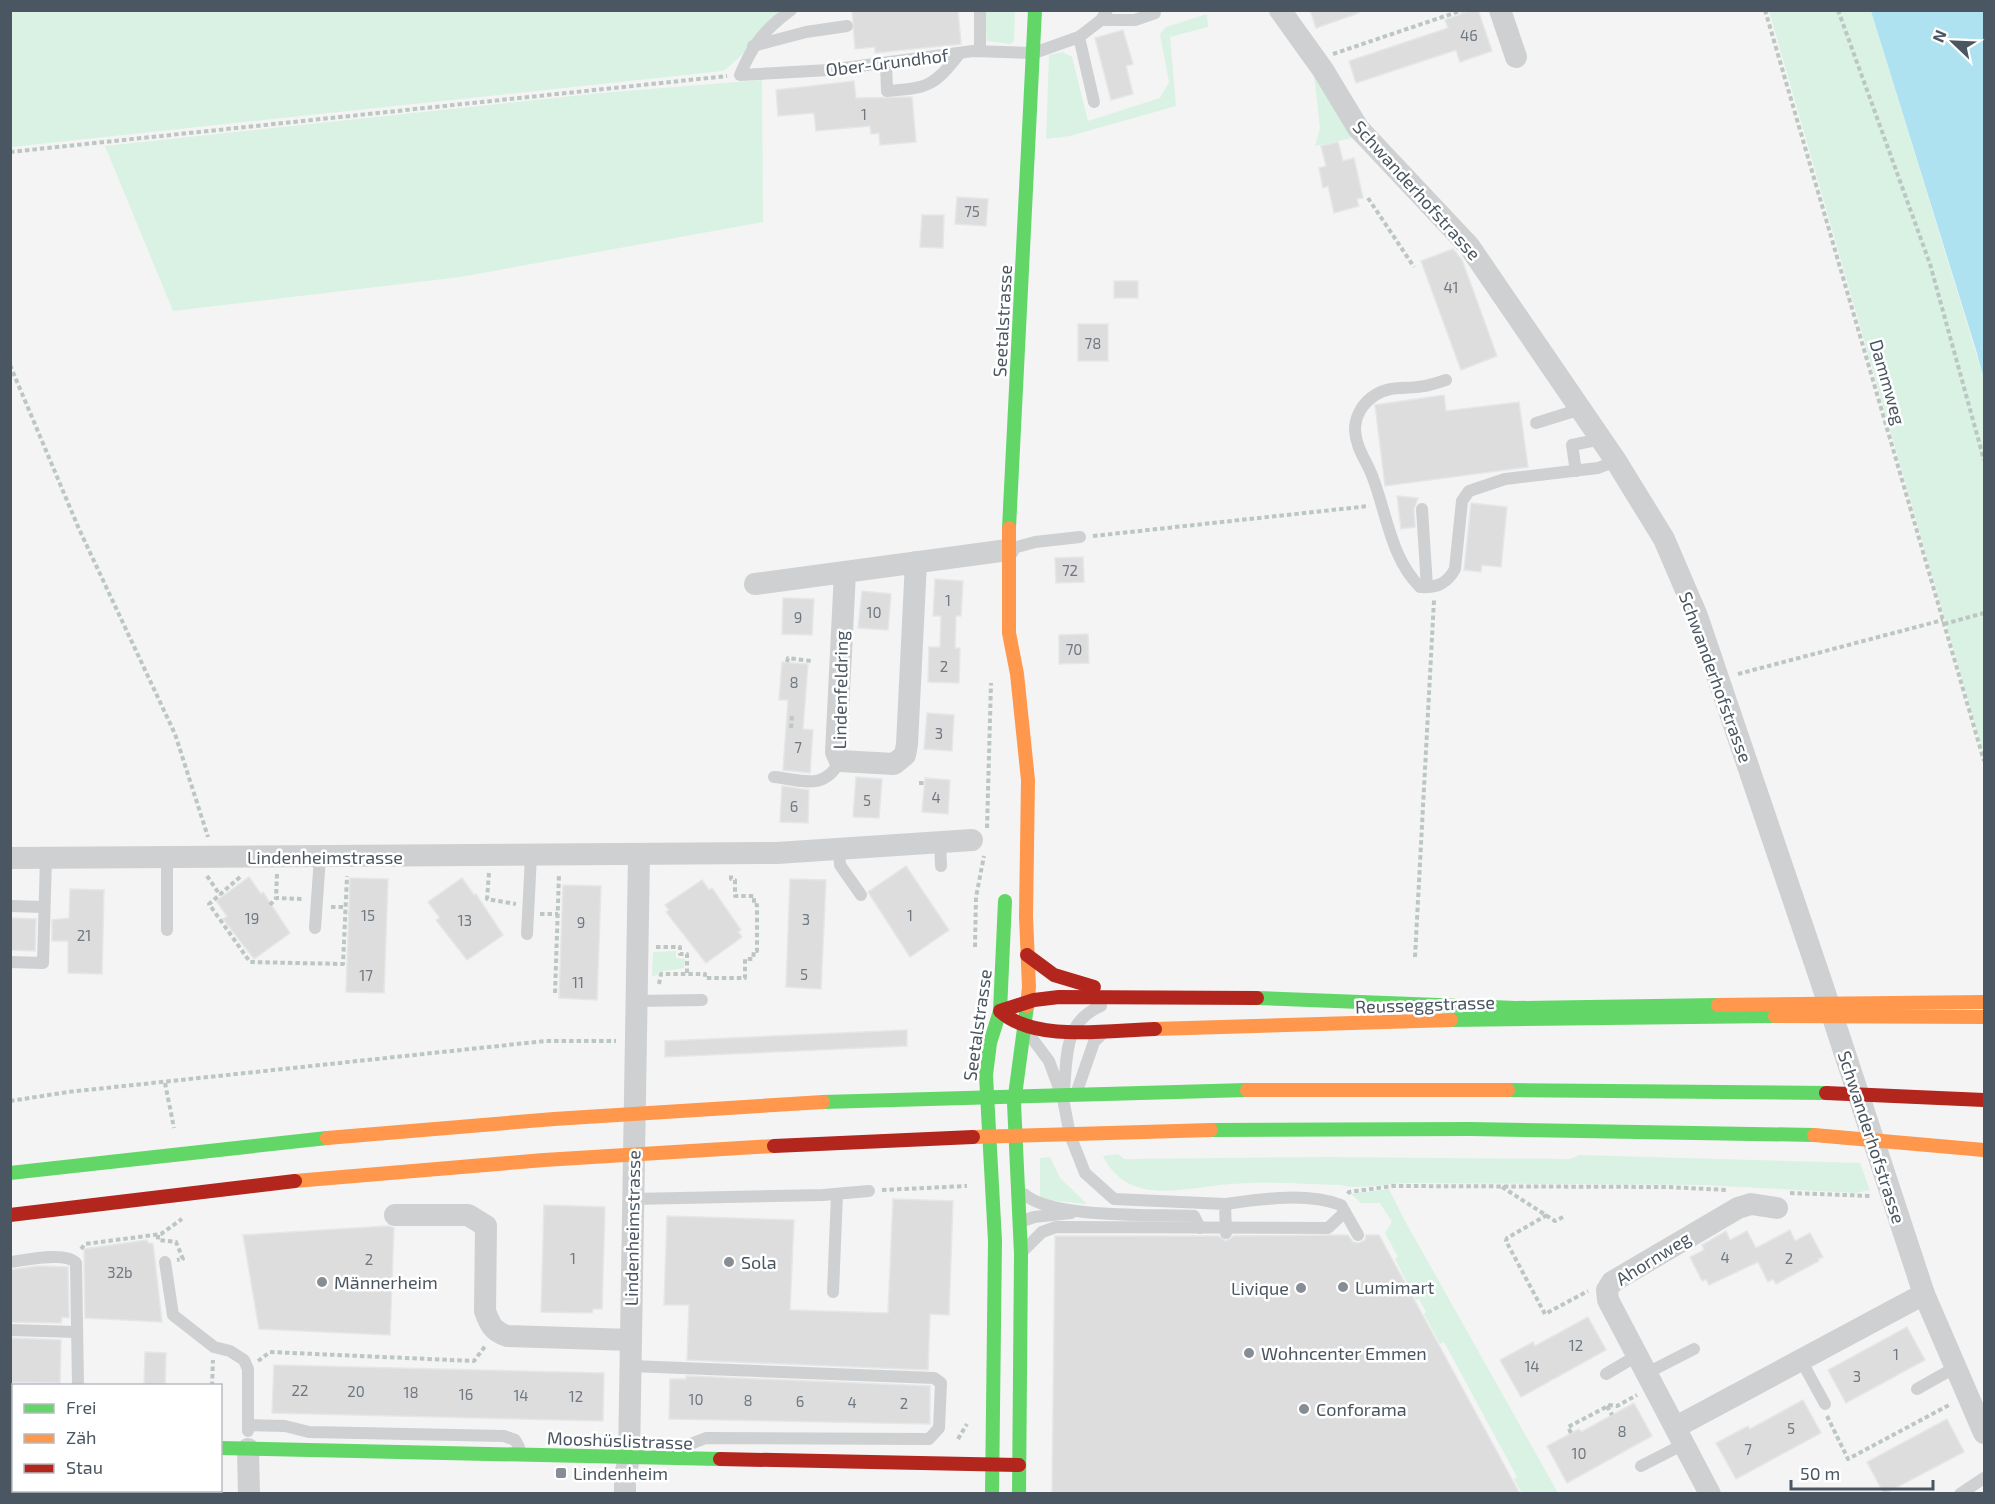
<svg xmlns="http://www.w3.org/2000/svg" width="1995" height="1504" font-family="'Exo 2',sans-serif">
<style>
.green{fill:#d9f2e3}
.water{fill:#aee2f0}
.building{fill:#ddddde;stroke:#e5e6e7;stroke-width:1.5}
.lines{fill:none;stroke-linecap:round;stroke-linejoin:round}
.path{stroke:#bcc7c4;stroke-width:4;stroke-dasharray:4.5 3;stroke-linecap:butt}
.lane{stroke:#ced0d2;stroke-width:12}
.street{stroke:#ced0d2;stroke-width:22}
.fast{stroke:#63d668;stroke-width:14}
.slow{stroke:#ff974d;stroke-width:14}
.jam{stroke:#b3261e;stroke-width:14}
.poi-dot{fill:#868d94;stroke:#fff;stroke-width:2}
.labels{text-anchor:middle;dominant-baseline:central;stroke-width:5;stroke-linejoin:round;paint-order:stroke}
.number-label{font-size:15px;fill:#707881}
.street-label{font-size:18px;fill:#4a5661;stroke:#fff}
.poi-label{font-size:18px;fill:#4a5661;stroke:#fff;text-anchor:start}
</style>
<rect width="100%" height="100%" fill="#f4f4f4"/>
<g class="green">
<path d="M11,11h773c-21,19 -38,43 -61,60l-712,76z"/>
<path d="M985,11h30l-1,30 -4,3 -23,-3z"/>
<path d="M1769,11h102l113,368v376z"/>
<path d="M1207,14l1,13 -38,10 6,69 -106,30 -24,3 3,-84 14,-3 9,5 16,64 72,-23 9,-16 -9,-48 6,-7z"/>
<path d="M1313,66l39,72 -37,8 5,-18z"/>
<path d="M762,80l1,142 -303,55 -287,34 -68,-165 496,-53z"/>
<path d="M676,951v7l9,1 -1,9 -20,3 -12,6 1,-25z"/>
<path d="M1118,1154l6,5 203,-2 243,2 9,-4 281,8 10,27 -15,3 -154,-8 -291,-2c-20,0 -52,7 -69,2 -36,-1 -74,-4 -110,-1 -46,3 -102,24 -128,-28z"/>
<path d="M1050,1157l10,21 27,26 -47,-5v-41z"/>
<path d="M1389,1189l16,32 153,272h-36l-8,-14 3,-2 -73,-135 -4,2 -16,-30 2,-2 -7,-13 -3,1 -21,-41 3,-2 -13,-24 7,-11 -12,-19h-19l-10,-9z"/>
</g>
<path class="water" d="M1871,11h113v368l-8,-29z"/>
<g class="building">
<path d="M852,10h106l3,34 -86,9v-6l-20,2z"/>
<path d="M1310,10h49v3l-43,15z"/>
<path d="M1471,10h7l14,41 -32,11 -4,-12 -100,33 -7,-22 99,-33 -3,-8z"/>
<path d="M1123,30l10,34 -7,2 7,28 -22,6 -16,-62z"/>
<path d="M854,81l2,17 56,-1 4,45 -36,3 -1,-12 -8,1 -1,-8 -54,5 -2,-18 -36,3 -2,-26z"/>
<path d="M1338,142l5,19 11,-3 9,40 -6,1 2,7 -25,7 -6,-27 -5,2 -4,-20 7,-2 -5,-20z"/>
<path d="M957,197l31,2 -2,27 -31,-2z"/>
<path d="M922,215h22l-1,33 -23,-1z"/>
<path d="M1453,249l9,11 35,96 -36,14 -40,-109z"/>
<rect x="1114" y="281" width="24" height="17"/>
<rect x="1078" y="324" width="30" height="37"/>
<path d="M1444,395l2,16 73,-9 9,65 -143,19 -10,-81z"/>
<path d="M1397,496l21,2 -4,11 1,18 -14,2z"/>
<path d="M1471,503l36,4 -6,60 -19,-2 -1,7 -17,-2z"/>
<path d="M1083,557l1,25 -28,1 -1,-25z"/>
<path d="M935,579l28,2 -2,35h-5l-1,32h5l-1,35 -31,-1 1,-35h11l1,-31h-8z"/>
<path d="M862,591l29,3 -3,36 -30,-2z"/>
<path d="M783,598l31,1 -2,36 -30,-1z"/>
<path d="M1088,634l1,29 -30,1v-29z"/>
<path d="M782,662l26,2 -5,65 10,1 -3,43 -27,-3 5,-70h-9z"/>
<path d="M927,713l27,2 -2,36 -28,-2z"/>
<path d="M856,777l26,2 -3,39 -26,-1z"/>
<path d="M925,778l25,2 -2,34 -26,-2z"/>
<path d="M782,786l27,4 -1,33 -28,-1z"/>
<path d="M906,866l43,64 -39,27 -42,-65z"/>
<path d="M249,877l12,17 2,-2 27,41 -36,26 -31,-40 4,-3 -11,-15z"/>
<path d="M350,878l38,1 -4,114 -38,-1z"/>
<path d="M462,878l12,17 2,-1 27,41 -36,25 -31,-40 4,-2 -12,-16z"/>
<path d="M790,879l36,1 -5,109 -35,-2z"/>
<path d="M702,880l7,10 3,-2 29,42 -3,2 4,5 -36,26 -40,-51 3,-2 -4,-5z"/>
<path d="M563,885l38,1 -4,114 -38,-2z"/>
<path d="M70,889l34,1 -2,84 -34,-1v-32h-16v-21l17,-2z"/>
<path d="M10,918l26,1 -1,32 -25,-1z"/>
<path d="M907,1030v16l-242,11v-16z"/>
<path d="M893,1199l60,2 -4,114 -19,-1 -2,56 -241,-10 2,-55h-25l3,-89 127,4 -4,90 98,3z"/>
<path d="M544,1205l61,2 -3,102h-9l-1,4 -51,-1z"/>
<path d="M388,1226l6,2 -4,107 -131,-6 -16,-94z"/>
<path d="M1790,1230l5,11 15,-8 13,24 -5,2 1,2 -43,23 -3,-5 -5,3 -10,-20 -49,23 -3,-6 -4,2 -12,-24 14,-7 -2,-5 24,-14 4,9 17,-9 9,17z"/>
<path d="M1333,1235h15l5,7 6,1 6,-3 1,-5h13l141,259h-468l3,-258h163l8,5 8,-5z"/>
<path d="M147,1240l1,3 5,1 9,78 -77,-4 -1,-69z"/>
<path d="M37,1266l31,1 1,51 -7,-1 -1,6 -51,-1v-52z"/>
<path d="M1588,1317l18,33 -85,47 -21,-37 33,-18 2,4z"/>
<path d="M1907,1327l18,33 -79,43 -18,-33z"/>
<path d="M10,1338l51,2 -1,43 -50,-1z"/>
<path d="M145,1352l21,1 -1,33h-21z"/>
<path d="M274,1365l330,8 -1,48 -331,-8z"/>
<path d="M686,1376l244,10v38l-261,-5 1,-40h16z"/>
<path d="M1803,1400l18,33 -85,46 -20,-36 32,-17 2,3z"/>
<path d="M1634,1403l18,33 -85,47 -20,-37 32,-17 2,3z"/>
<path d="M1947,1419l17,33 -80,42 -17,-32z"/>
</g>
<g class="lines">
<g class="path">
<path d="M1765,10l219,751"/>
<path d="M1838,10l92,254 54,196"/>
<path d="M1333,54l130,-44"/>
<path d="M10,152l717,-76"/>
<path d="M1368,198l46,69"/>
<path d="M10,365l69,164 96,205 33,103"/>
<path d="M1093,536l276,-30"/>
<path d="M1944,624l40,-11"/>
<path d="M787,662l1,-4 23,3"/>
<path d="M1738,674l205,-54"/>
<path d="M791,728l1,-13"/>
<path d="M919,783h5"/>
<path d="M987,828l4,-145"/>
<path d="M489,873l-2,26 29,5"/>
<path d="M277,874l-1,24 28,1"/>
<path d="M207,876l13,19"/>
<path d="M240,877l-31,27 41,58 93,2 4,-88"/>
<path d="M270,905l6,-7"/>
<path d="M331,907h15"/>
<path d="M540,914h18"/>
<path d="M656,947h24v7h7v20"/>
<path d="M975,947l1,-50 8,-41"/>
<path d="M1415,957l19,-357"/>
<path d="M659,984l2,-10h44v4h40v-19h8l1,-8h3v-46h-3v-9h-19v-16l-4,-1v-5"/>
<path d="M555,993l4,-119"/>
<path d="M165,1083l9,45"/>
<path d="M10,1101l58,-9 477,-51h71"/>
<path d="M1502,1187l53,34 8,-4"/>
<path d="M882,1190l85,-4"/>
<path d="M1790,1193l82,3"/>
<path d="M1348,1194l1,-2 44,-6 274,1 61,3"/>
<path d="M1547,1215l-40,23 -1,3 39,73 43,-23"/>
<path d="M158,1235v5l18,2 7,17 -6,1"/>
<path d="M81,1249l4,-5 76,-10 21,-15"/>
<path d="M258,1361l12,-9 204,9 12,-16"/>
<path d="M212,1386l1,-26"/>
<path d="M1607,1406l5,9"/>
<path d="M1827,1416l21,43 103,-55"/>
<path d="M1571,1433l-3,-6 42,-22 7,1 20,-11"/>
<path d="M958,1439l9,-15"/>
</g>
<g class="lane">
<path d="M791,10c-27,20 -38,34 -51,65l89,-5 144,-19 61,2 45,-16 22,-17 6,-10"/>
<path d="M1101,20h34l20,-7"/>
<path d="M1079,37l15,65"/>
<path d="M753,46l53,-14 41,-6"/>
<path d="M980,51v-41"/>
<path d="M886,63l1,28c42,-3 47,-5 73,-38"/>
<path d="M1446,380c-7,2 -15,5 -22,6 -19,4 -36,-2 -53,12 -10,8 -16,20 -16,32 1,19 12,31 18,48 14,37 18,80 47,109 16,1 27,-3 35,-18l7,-68 7,-10 36,-12 93,-11 18,-7"/>
<path d="M1536,423l45,-14"/>
<path d="M1576,471l-4,-26 29,-6"/>
<path d="M1422,509l5,78"/>
<path d="M1010,549l25,-7 45,-5"/>
<path d="M774,777c29,3 50,14 66,-16"/>
<path d="M940,842l1,24"/>
<path d="M839,849l1,16 21,30"/>
<path d="M10,906l34,1"/>
<path d="M315,928l5,-71"/>
<path d="M167,930v-72"/>
<path d="M527,934l4,-78"/>
<path d="M10,962l33,1 3,-105"/>
<path d="M636,1001l66,-1"/>
<path d="M1028,1033l21,28 14,38 7,36 15,38 29,26 111,5 1,29"/>
<path d="M1064,1091c3,-35 0,-70 37,-85"/>
<path d="M1077,1091l17,-49 8,-8"/>
<path d="M1024,1194c27,25 131,20 170,22l6,12"/>
<path d="M633,1199l190,-4 46,-4"/>
<path d="M1225,1204c37,-5 81,-12 116,1l17,30"/>
<path d="M1020,1222l14,-5 37,-4"/>
<path d="M1025,1249l17,-17 14,-5 272,1 17,-16"/>
<path d="M10,1262c16,-2 56,-11 66,1l2,123"/>
<path d="M165,1262l8,53 41,32 16,4 14,9 4,9v62"/>
<path d="M833,1292l4,-98"/>
<path d="M10,1330l67,2"/>
<path d="M1801,1360l24,44"/>
<path d="M631,1366l303,12 7,5 -2,45 -10,11 -223,-1 -21,8v7"/>
<path d="M1647,1373l47,-24"/>
<path d="M1606,1374l32,-19"/>
<path d="M1917,1389l39,-22"/>
<path d="M248,1425l37,1 24,6 195,4 11,4 4,7"/>
<path d="M1641,1466l43,-22"/>
<path d="M1960,1494l24,-16"/>
</g>
<g class="street">
<path d="M1280,10l43,60 35,58 111,118 147,215 48,78 33,77 123,362 104,316 60,139"/>
<path d="M1500,10l16,47"/>
<path d="M845,572l-9,180 4,9 54,3 11,-9 2,-11 9,-182"/>
<path d="M755,584l253,-34"/>
<path d="M10,858l767,-5 195,-13"/>
<path d="M395,1215h73l18,11 -1,85c5,14 8,20 22,25l124,4"/>
<path d="M1676,1427l248,-133"/>
<path d="M248,1449l1,45"/>
<path d="M625,1494v-18l4,-18 10,-603"/>
<path d="M1710,1494l-102,-194 -1,-10 5,-8 126,-74 13,-4 26,4"/>
</g>
<g class="fast">
<path d="M1009,528l26,-518"/>
<path d="M1257,998l259,10 202,-3"/>
<path d="M1451,1020l324,-4"/>
<path d="M1508,1090l318,3"/>
<path d="M823,1102l424,-12"/>
<path d="M1211,1130l259,-1 344,6"/>
<path d="M10,1173l317,-35"/>
<path d="M220,1448l500,11"/>
<path d="M992,1494l3,-253 -9,-166 4,-32 10,-32 5,-110"/>
<path d="M1019,1494l2,-240 -7,-151 13,-97"/>
</g>
<g class="slow">
<path d="M1009,528v105l8,41 11,106 -2,136 3,71 -2,19"/>
<path d="M1718,1005l266,-3"/>
<path d="M1775,1016l209,1"/>
<path d="M1155,1029l296,-9"/>
<path d="M1247,1090h261"/>
<path d="M1814,1135l170,15"/>
<path d="M973,1137l238,-7"/>
<path d="M327,1138l227,-19 269,-17"/>
<path d="M295,1181l249,-21 230,-14"/>
<path d="M10,1443h4"/>
</g>
<g class="jam">
<path d="M1027,955l27,20 40,12"/>
<path d="M1155,1029c-46,1 -120,14 -155,-18l34,-11 25,-3 198,1"/>
<path d="M1826,1093l158,7"/>
<path d="M774,1146l199,-9"/>
<path d="M10,1215l285,-34"/>
<path d="M720,1459l299,6"/>
</g>
</g>
<g class="poi-dot">
<circle cx="729" cy="1262" r="6"/>
<circle cx="322" cy="1282" r="6"/>
<circle cx="1343" cy="1287" r="6"/>
<circle cx="1301" cy="1288" r="6"/>
<circle cx="1249" cy="1353" r="6"/>
<circle cx="1304" cy="1409" r="6"/>
<rect x="555" y="1467" width="12" height="12" rx="3"/>
</g>
<g class="labels">
<g class="number-label">
<text x="1469" y="35">46</text>
<text x="864" y="114">1</text>
<text x="972" y="211">75</text>
<text x="1451" y="287">41</text>
<text x="1093" y="343">78</text>
<text x="1070" y="570">72</text>
<text x="948" y="600">1</text>
<text x="874" y="612">10</text>
<text x="798" y="617">9</text>
<text x="1074" y="649">70</text>
<text x="944" y="666">2</text>
<text x="794" y="682">8</text>
<text x="939" y="733">3</text>
<text x="798" y="747">7</text>
<text x="936" y="797">4</text>
<text x="867" y="800">5</text>
<text x="794" y="806">6</text>
<text x="368" y="915">15</text>
<text x="910" y="915">1</text>
<text x="252" y="918">19</text>
<text x="806" y="919">3</text>
<text x="465" y="920">13</text>
<text x="581" y="922">9</text>
<text x="84" y="935">21</text>
<text x="804" y="974">5</text>
<text x="366" y="975">17</text>
<text x="578" y="982">11</text>
<text x="1725" y="1257">4</text>
<text x="573" y="1258">1</text>
<text x="1789" y="1258">2</text>
<text x="369" y="1259">2</text>
<text x="120" y="1272">32b</text>
<text x="1576" y="1345">12</text>
<text x="1896" y="1354">1</text>
<text x="1532" y="1366">14</text>
<text x="1857" y="1376">3</text>
<text x="300" y="1390">22</text>
<text x="356" y="1391">20</text>
<text x="411" y="1392">18</text>
<text x="466" y="1394">16</text>
<text x="521" y="1395">14</text>
<text x="576" y="1396">12</text>
<text x="696" y="1399">10</text>
<text x="748" y="1400">8</text>
<text x="800" y="1401">6</text>
<text x="852" y="1402">4</text>
<text x="904" y="1403">2</text>
<text x="1791" y="1428">5</text>
<text x="1622" y="1431">8</text>
<text x="1748" y="1449">7</text>
<text x="1579" y="1453">10</text>
</g>
<g class="street-label">
<text transform="translate(887 62) rotate(-7)">Ober-Grundhof</text>
<text transform="translate(1417 190) rotate(48)">Schwanderhofstrasse</text>
<text transform="translate(1002 321) rotate(-87)">Seetalstrasse</text>
<text transform="translate(1888 382) rotate(74)">Dammweg</text>
<text transform="translate(1716 677) rotate(70)">Schwanderhofstrasse</text>
<text transform="translate(840 690) rotate(-89)">Lindenfeldring</text>
<text x="325" y="857">Lindenheimstrasse</text>
<text transform="translate(1425 1004) rotate(-2)">Reusseggstrasse</text>
<text transform="translate(977 1025) rotate(-82)">Seetalstrasse</text>
<text transform="translate(1872 1137) rotate(72)">Schwanderhofstrasse</text>
<text transform="translate(632 1228) rotate(-89)">Lindenheimstrasse</text>
<text transform="translate(1653 1258) rotate(-32)">Ahornweg</text>
<text transform="translate(620 1440) rotate(2)">Mooshüslistrasse</text>
</g>
<g class="poi-label">
<text x="741" y="1262">Sola</text>
<text x="334" y="1282">Männerheim</text>
<text x="1355" y="1287">Lumimart</text>
<text x="1289" y="1288" text-anchor="end">Livique</text>
<text x="1261" y="1353">Wohncenter Emmen</text>
<text x="1316" y="1409">Conforama</text>
<text x="573" y="1473">Lindenheim</text>
</g>
</g>
<rect width="1995" height="1504" fill="none" stroke="#4a5661" stroke-width="24"/>
<rect x="12" y="1384" width="210" height="108" fill="#ffffff" stroke="#b7bbc0" stroke-width="1.5"/>
<rect x="24" y="1404" width="30" height="9" fill="#63d668" stroke="#b7bbc0" stroke-width="1.5"/>
<text x="66" y="1414" font-size="18" fill="#4a5661">Frei</text>
<rect x="24" y="1434" width="30" height="9" fill="#ff974d" stroke="#b7bbc0" stroke-width="1.5"/>
<text x="66" y="1444" font-size="18" fill="#4a5661">Zäh</text>
<rect x="24" y="1464" width="30" height="9" fill="#b3261e" stroke="#b7bbc0" stroke-width="1.5"/>
<text x="66" y="1474" font-size="18" fill="#4a5661">Stau</text>
<g transform="translate(1953 42) rotate(293)" stroke="#ffffff" stroke-width="4.5" paint-order="stroke">
<path d="M0-4.5L10 22L0 15L-10 22Z" fill="#4a5661"/>
<text y="-9" font-size="16" font-weight="bold" text-anchor="middle" fill="#4a5661">N</text>
</g>
<path d="M1791 1480v9h142v-9" fill="none" stroke="#4a5661" stroke-width="3"/>
<text x="1800" y="1480" font-size="18" fill="#4a5661" stroke="#ffffff" stroke-width="4.5" paint-order="stroke">50 m</text>
</svg>
